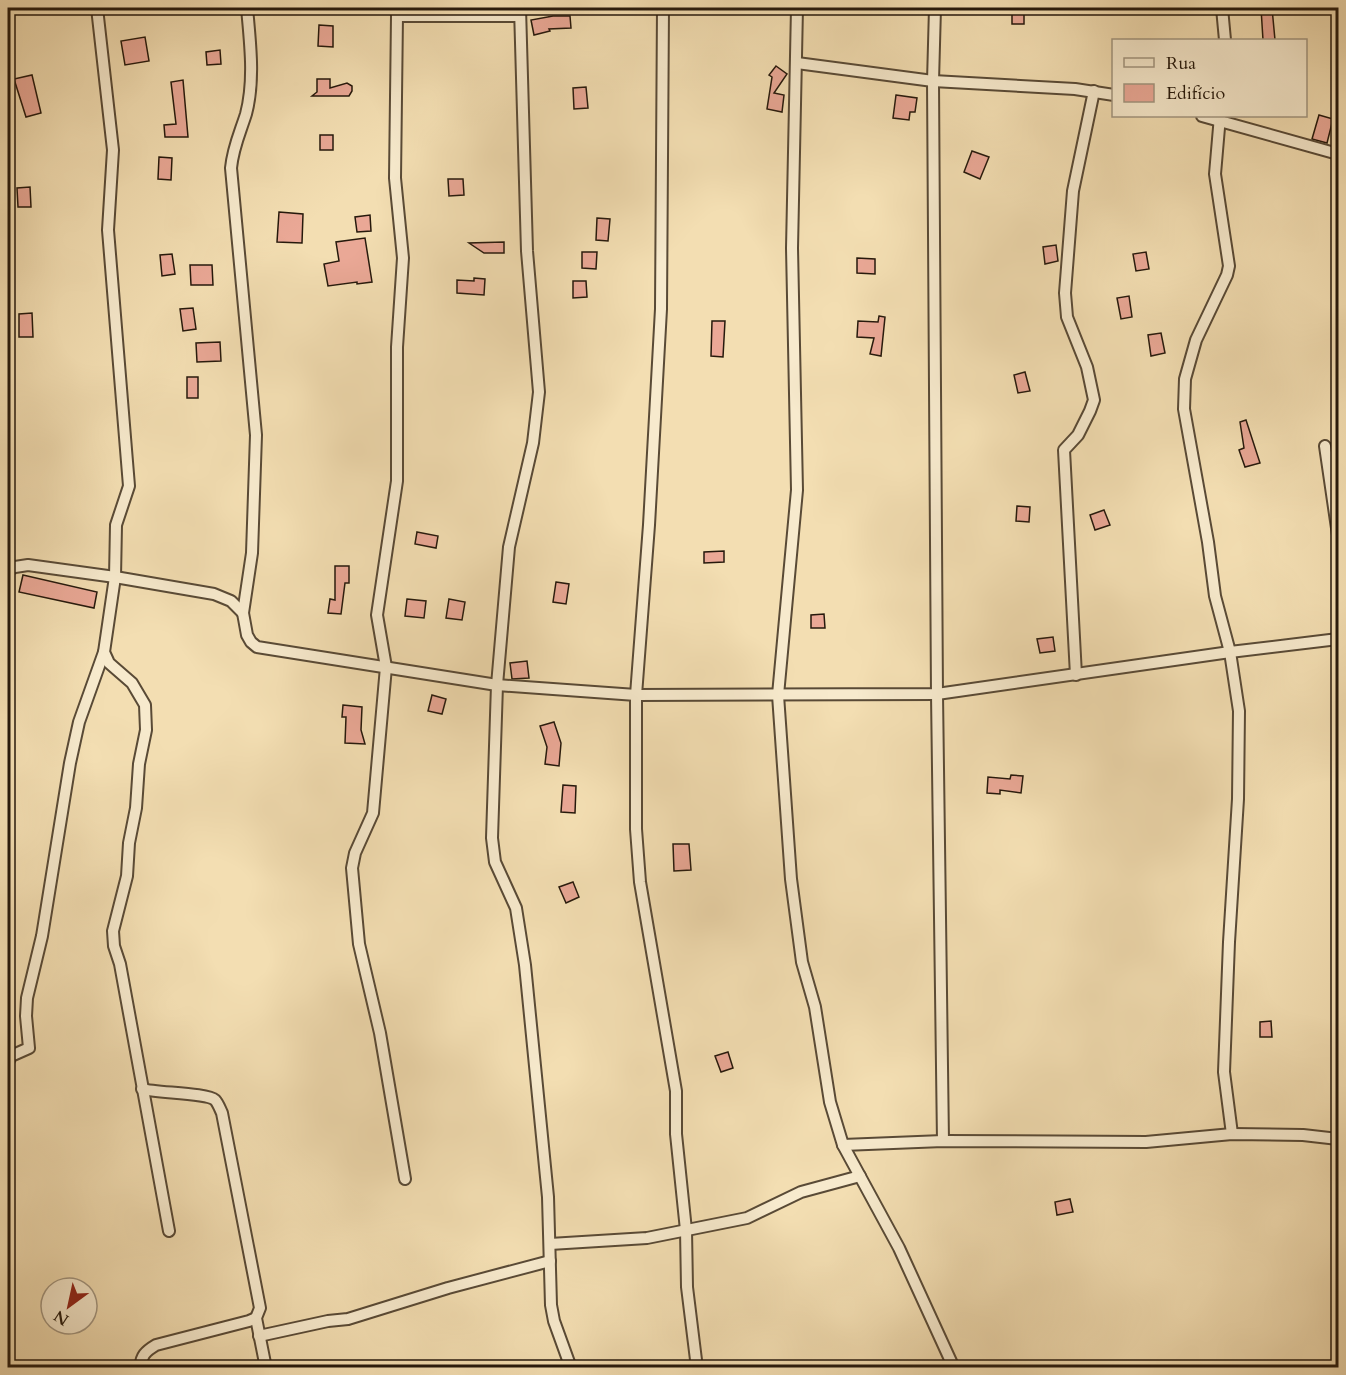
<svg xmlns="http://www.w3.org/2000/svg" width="1346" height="1375" font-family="Cardo,serif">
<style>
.building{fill:#eaa896;stroke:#26190c;stroke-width:1.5}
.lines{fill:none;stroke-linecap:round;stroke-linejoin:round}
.street-casing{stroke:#594a36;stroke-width:14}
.street{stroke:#f7eacd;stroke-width:10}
</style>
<rect width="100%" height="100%" fill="#f3deb2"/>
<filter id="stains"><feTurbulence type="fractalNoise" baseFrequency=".00333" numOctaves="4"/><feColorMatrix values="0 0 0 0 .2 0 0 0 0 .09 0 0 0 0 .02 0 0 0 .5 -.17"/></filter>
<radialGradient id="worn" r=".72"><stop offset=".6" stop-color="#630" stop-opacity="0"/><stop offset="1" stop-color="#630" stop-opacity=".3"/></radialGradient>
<g class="building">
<rect x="1012" y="8" width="12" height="16"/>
<path d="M1261,8h11l3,32h-12z"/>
<path d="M553,16h17l1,12 -22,1 1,2 -16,4 -3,-15z"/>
<path d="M319,25l14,1v21l-15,-1z"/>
<path d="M145,37l4,24 -24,4 -4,-24z"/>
<path d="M220,50l1,14 -14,1 -1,-13z"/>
<path d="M776,66l11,8 -13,19 10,2 -2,17 -15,-3 5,-32 -3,-2z"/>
<path d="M32,75l9,38 -15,4 -12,-38z"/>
<path d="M317,79h13v9l17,-5 5,3v5l-3,5h-37l5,-4z"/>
<path d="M183,80l5,57h-23l-1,-12 12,-1 -5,-42z"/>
<path d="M586,87l2,21 -14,1 -1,-21z"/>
<path d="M896,95l21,3 -2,14h-5l-1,8 -16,-2z"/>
<path d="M1319,115l14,4 -6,24 -15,-4z"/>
<rect x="320" y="135" width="13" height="15"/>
<path d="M972,151l17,6 -9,22 -16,-7z"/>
<path d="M159,157l13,1 -1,22 -13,-1z"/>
<path d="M448,179h15l1,16 -15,1z"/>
<path d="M30,187l1,20h-13l-1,-19z"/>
<path d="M279,212l24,2 -1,29 -25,-1z"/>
<path d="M370,215l1,16 -14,1 -2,-15z"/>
<path d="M597,218l13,1 -2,22 -12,-1z"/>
<path d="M365,238l7,44 -15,2v-2l-29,4 -4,-22 15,-3 -3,-19z"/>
<path d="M504,242v11h-20l-15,-10z"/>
<path d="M1056,245l2,16 -13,3 -2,-17z"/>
<path d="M582,252h15l-1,17 -14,-1z"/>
<path d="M1146,252l3,17 -13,2 -3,-17z"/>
<path d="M172,254l3,20 -13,2 -2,-21z"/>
<path d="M857,258l18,1v15l-18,-1z"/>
<path d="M190,265h22l1,20h-22z"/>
<path d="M474,278l11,1 -1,16 -27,-2v-13l17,1z"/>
<path d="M573,281h13l1,16 -14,1z"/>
<path d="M1129,296l3,21 -11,2 -4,-21z"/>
<path d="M193,308l3,21 -13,2 -3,-22z"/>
<path d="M32,313l1,24h-14v-23z"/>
<path d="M879,316l6,1 -4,39 -11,-2 4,-16 -17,-1 1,-16 20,1z"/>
<path d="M712,321h13l-2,36 -12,-1z"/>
<path d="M1161,333l4,20 -14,3 -3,-21z"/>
<path d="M220,342l1,19 -24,1 -1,-19z"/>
<path d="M1025,372l5,19 -12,2 -4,-18z"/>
<rect x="187" y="377" width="11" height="21"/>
<path d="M1246,420l14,43 -15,4 -6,-17 5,-2 -4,-26z"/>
<path d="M1017,506l13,1 -1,15 -13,-1z"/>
<path d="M1104,510l6,15 -15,5 -5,-15z"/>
<path d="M417,532l21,4 -2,12 -21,-4z"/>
<path d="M724,551v11l-20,1v-11z"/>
<path d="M335,566h14v17h-4l-4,31 -13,-1 2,-14 5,1z"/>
<path d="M23,575l74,17 -3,16 -75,-16z"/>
<path d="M556,582l13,2 -3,20 -13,-2z"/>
<path d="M407,599l19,2 -2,17 -19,-2z"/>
<path d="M449,599l16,3 -3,18 -16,-2z"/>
<path d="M824,614l1,14h-14v-13z"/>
<path d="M1053,637l2,14 -15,2 -3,-14z"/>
<path d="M527,661l2,17 -17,1 -2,-16z"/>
<path d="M432,695l14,4 -4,15 -14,-3z"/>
<path d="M343,705l19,2 -1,23 4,14 -20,-1 1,-26h-4z"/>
<path d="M554,722l7,21 -2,23 -14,-2 2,-17 -7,-21z"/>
<path d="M1011,775l12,1 -2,17 -21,-3v4l-13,-1 1,-16 22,2z"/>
<path d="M563,785l13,1 -1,27 -14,-1z"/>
<path d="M673,844h16l2,26 -17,1z"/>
<path d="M573,882l6,15 -13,6 -7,-16z"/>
<path d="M1271,1021l1,16h-12v-15z"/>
<path d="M728,1052l5,16 -12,4 -6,-16z"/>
<path d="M1070,1199l3,13 -16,3 -2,-13z"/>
</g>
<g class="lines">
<defs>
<g id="street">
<path d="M97,8l16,142 -5,80 21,256 -13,39 -1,52 -11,75 5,11 23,20 13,22 1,25 -7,34 -3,44 -7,35 -2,33 -14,55 1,15 6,18 49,267"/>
<path d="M247,8c3,34 8,72 -1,106 -6,19 -13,33 -15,54l25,267 -4,118 -9,60 4,22 4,7 6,5 240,38 139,10 301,-1 293,-42 108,-13"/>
<path d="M396,8l1,8 -2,162 8,80 -6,89v134l-20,134 9,52 -13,146 -18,40 -3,15 7,76 21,89 25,146"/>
<path d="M520,8l7,243 12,141 -6,51 -24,104 -12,138 -5,153 3,24 21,46 9,57 23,232 3,108 3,16 17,47"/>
<path d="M663,8l-2,301 -12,216 -13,170v134l4,53 36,209v43l10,96 1,57 10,81"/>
<path d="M797,8l-5,240 5,242 -19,205 13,184 11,83 13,45 15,95 13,43 56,103 55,120"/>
<path d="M935,8l-2,73 4,613 6,447"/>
<path d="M1222,8l3,32"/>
<path d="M397,16h122"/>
<path d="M797,63l136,18 142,8 39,6"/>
<path d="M1202,116l136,38"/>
<path d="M1220,116l-5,58 14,92 -2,9 -31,65 -11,39 -1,30 24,133 7,54 15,56 9,59 -1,88 -9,143 -5,130 8,62"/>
<path d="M1325,446l13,89"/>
<path d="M8,570l7,-3 13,-2 87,12 99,17 17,7 12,12"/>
<path d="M1076,675l-12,-225 14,-15 12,-24 4,-11 -7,-33 -20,-50 -2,-24 8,-102 21,-100"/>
<path d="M8,1062l3,-6 18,-8 -3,-32 1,-18 15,-62 28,-173 9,-41 25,-70"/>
<path d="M142,1089c15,4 65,4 73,11 3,3 5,9 7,13l38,195 -4,10 10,50"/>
<path d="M843,1145l100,-4 203,1 86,-8 71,1 35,4"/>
<path d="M550,1244l97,-6 100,-20 54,-26 59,-16"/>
<path d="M259,1336l69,-15 20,-2 100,-31 102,-27"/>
<path d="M141,1368c-1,-12 5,-17 15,-23l93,-24 7,-3"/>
</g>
</defs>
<use href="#street" class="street-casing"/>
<use href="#street" class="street"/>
</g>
<rect width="1346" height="1375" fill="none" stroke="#f3deb2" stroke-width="30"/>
<rect x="9" y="9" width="1328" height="1357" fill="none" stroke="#26190c" stroke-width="3"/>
<rect x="15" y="15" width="1316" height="1345" fill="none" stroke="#26190c" stroke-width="1.5"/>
<rect x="1112" y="39" width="195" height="78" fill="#f7eacd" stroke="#a39680" stroke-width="1.5"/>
<rect x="1124" y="58" width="30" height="9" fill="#f7eacd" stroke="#a39680" stroke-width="1.5"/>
<text x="1166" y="69" font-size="18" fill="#26190c">Rua</text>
<rect x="1124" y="84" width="30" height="18" fill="#eaa896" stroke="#a39680" stroke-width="1.5"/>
<text x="1166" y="99" font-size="18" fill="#26190c">Edifício</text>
<g transform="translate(69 1306) rotate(213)"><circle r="28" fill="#f7eacd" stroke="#a39680" stroke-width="1.5"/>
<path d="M0-4.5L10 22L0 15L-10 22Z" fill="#8f2418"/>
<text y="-9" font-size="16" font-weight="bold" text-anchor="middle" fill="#26190c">N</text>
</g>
<rect width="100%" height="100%" filter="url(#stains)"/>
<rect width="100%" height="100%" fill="url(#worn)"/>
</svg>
